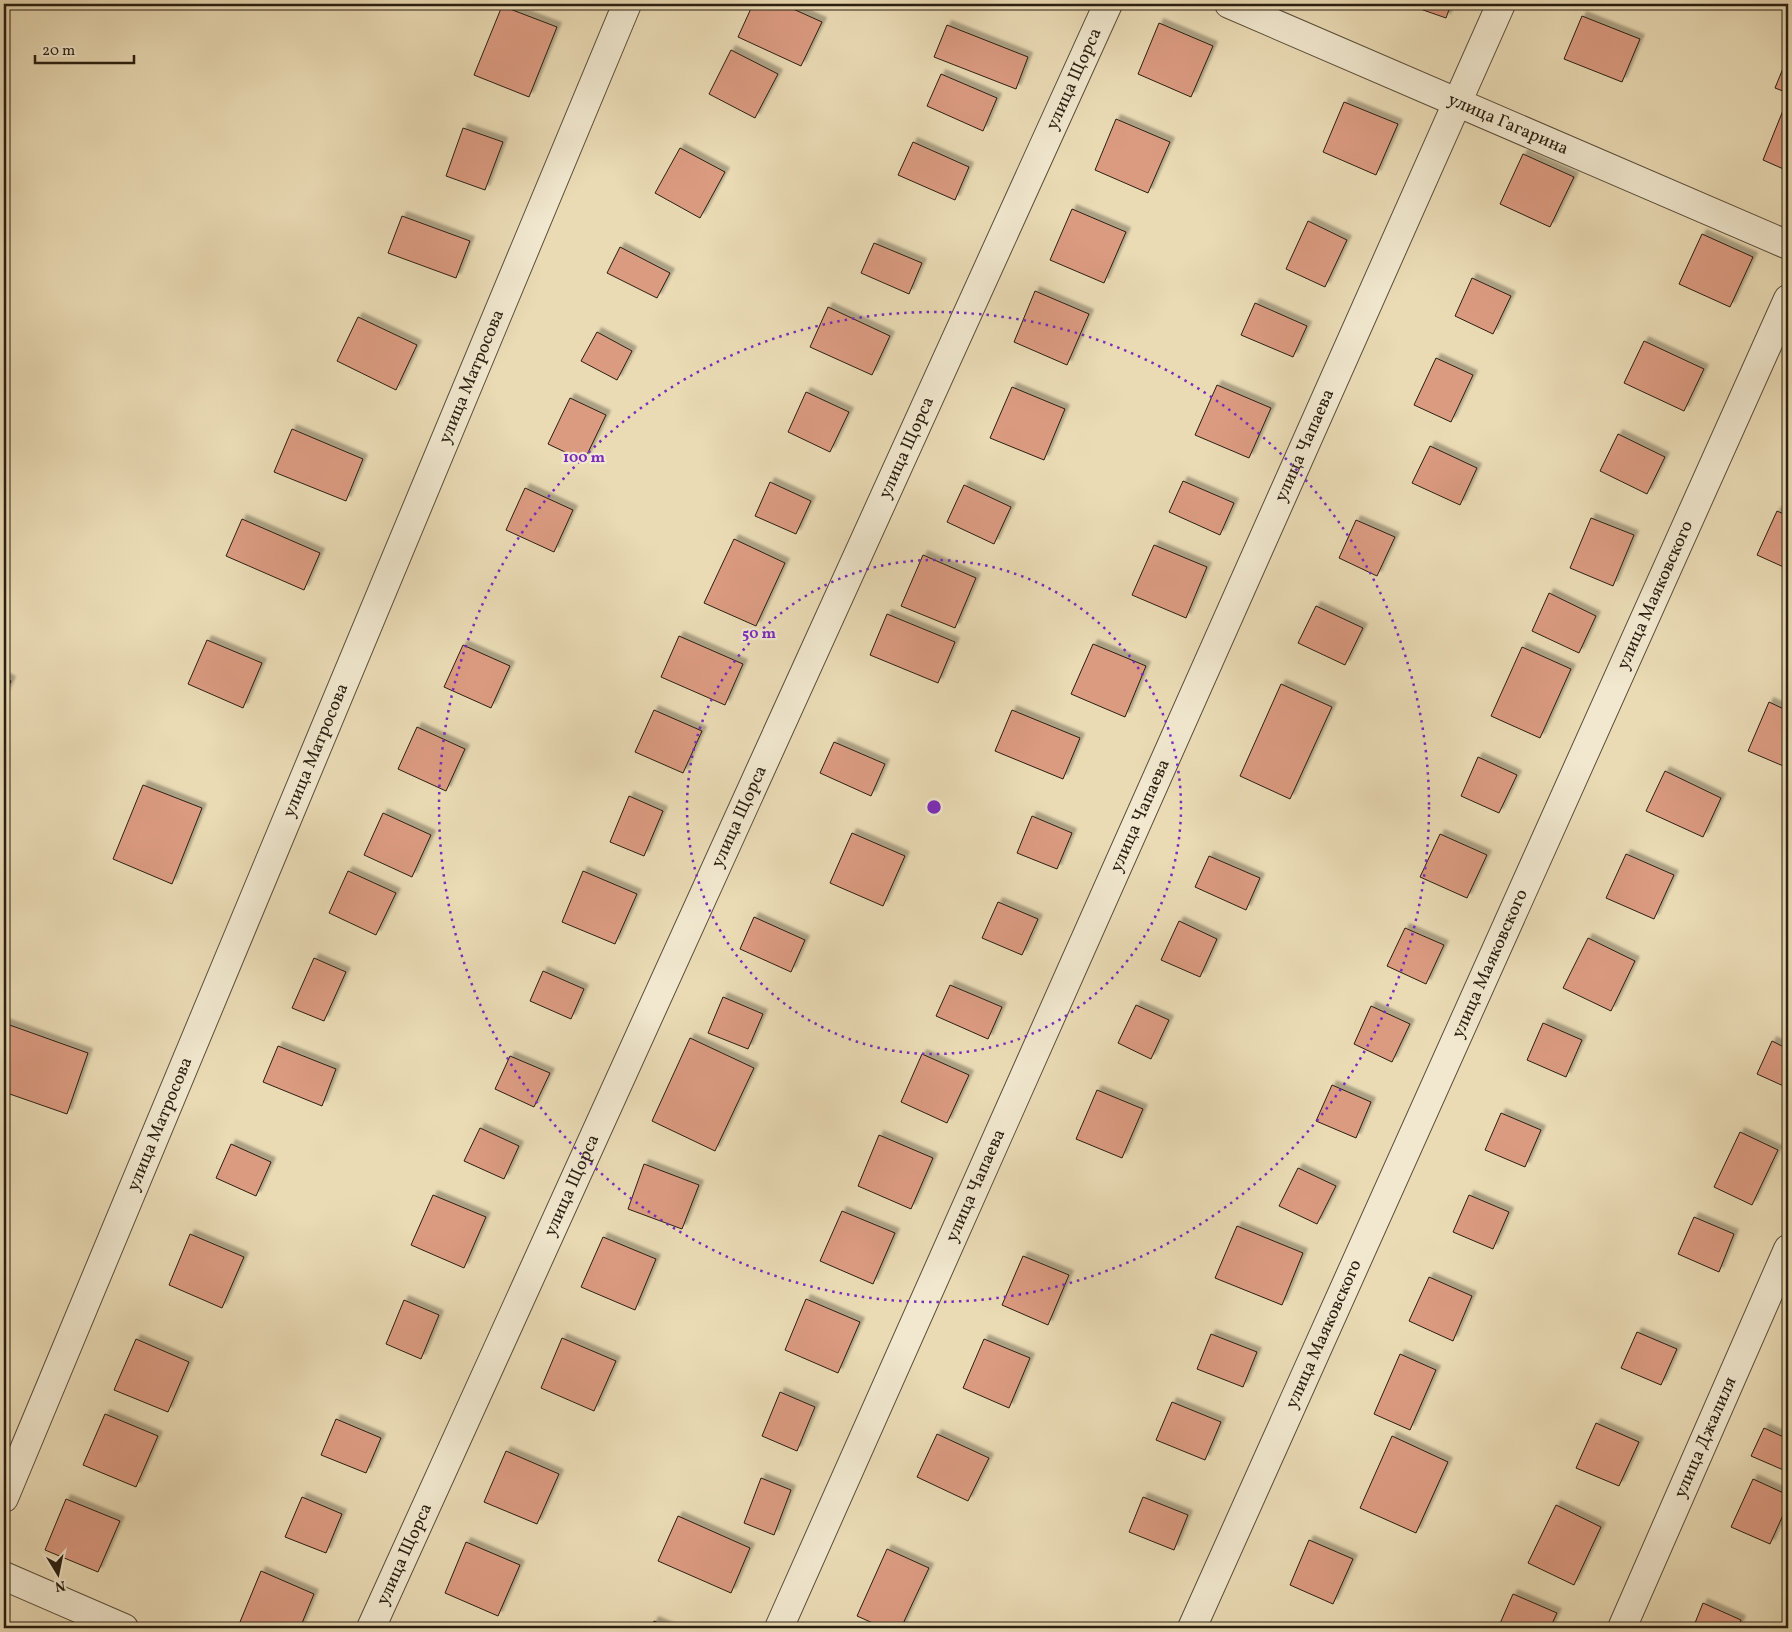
<svg xmlns="http://www.w3.org/2000/svg" width="1792" height="1632" font-family="Vollkorn,serif">
<style>
.building{fill:#db9b81;stroke:#2a1f11;filter:url(#shadow)}
.lines{fill:none;stroke-linecap:round;stroke-linejoin:round}
.minor-casing{stroke:#5a4e3a;stroke-width:30}
.tertiary-casing{stroke:#5a4e3a;stroke-width:30}
.minor{stroke:#f1e8cf;stroke-width:28}
.tertiary{stroke:#f1e8cf;stroke-width:28}
.ring{fill:none;stroke:#7b2cbf;stroke-width:2.5;stroke-dasharray:2.5 5}
.labels{text-anchor:middle;dominant-baseline:central;stroke-width:4.5;stroke-linejoin:round;paint-order:stroke}
.street-label{font-size:18px;fill:#2a1f11;stroke:#f1e8cf}
.centre{fill:#7b2cbf;stroke:#f1e8cf;stroke-width:2.5}
.ring-label{font-size:15px;text-anchor:middle;font-weight:bold;fill:#7b2cbf;stroke:#f1e8cf;stroke-width:4.5;stroke-linejoin:round;paint-order:stroke}
</style>
<defs>
<filter id="shadow"><feDropShadow dx="4.5" dy="-4.5" stdDeviation="1" flood-color="#0004"/></filter>
</defs>
<rect width="100%" height="100%" fill="#eadbb5"/>
<filter id="stains"><feTurbulence type="fractalNoise" baseFrequency=".004" numOctaves="4"/><feColorMatrix values="0 0 0 0 .2 0 0 0 0 .09 0 0 0 0 .02 0 0 0 .5 -.17"/></filter>
<radialGradient id="worn" r=".72"><stop offset=".6" stop-color="#630" stop-opacity="0"/><stop offset="1" stop-color="#630" stop-opacity=".3"/></radialGradient>
<g class="building">
<path d="M753,4h29l40,18 -21,44 -63,-29z"/>
<path d="M1406,4h45l-5,14z"/>
<path d="M502,6l55,21 -28,70 -55,-22z"/>
<path d="M1582,16l58,23 -18,43 -58,-23z"/>
<path d="M1159,23l54,23 -22,51 -53,-23z"/>
<path d="M947,25l81,32 -12,32 -82,-32z"/>
<path d="M731,50l47,24 -23,44 -46,-24z"/>
<path d="M1788,56v37l-13,-5z"/>
<path d="M941,74l56,24 -14,33 -56,-25z"/>
<path d="M1344,102l54,22 -22,51 -53,-23z"/>
<path d="M1784,108l4,2v61l-25,-11z"/>
<path d="M1116,119l54,23 -22,51 -53,-23z"/>
<path d="M463,128l40,14 -18,48 -39,-14z"/>
<path d="M913,142l56,25 -14,33 -57,-25z"/>
<path d="M680,148l45,24 -25,46 -45,-25z"/>
<path d="M1523,154l51,23 -24,50 -50,-23z"/>
<path d="M1072,209l54,23 -22,51 -54,-23z"/>
<path d="M402,216l68,25 -14,37 -68,-25z"/>
<path d="M1308,221l39,19 -22,47 -39,-18z"/>
<path d="M1702,234l51,23 -23,50 -51,-23z"/>
<path d="M874,243l48,20 -13,31 -48,-21z"/>
<path d="M620,247l50,26 -13,25 -50,-25z"/>
<path d="M1472,278l39,18 -18,38 -38,-18z"/>
<path d="M1035,291l54,23 -22,51 -53,-23z"/>
<path d="M1255,303l52,23 -14,31 -52,-22z"/>
<path d="M828,307l62,29 -18,39 -62,-28z"/>
<path d="M358,317l59,28 -21,45 -59,-29z"/>
<path d="M597,332l35,19 -15,29 -36,-19z"/>
<path d="M1644,341l60,28 -20,42 -60,-28z"/>
<path d="M1436,358l37,17 -22,47 -37,-17z"/>
<path d="M1217,385l54,23 -22,50 -54,-23z"/>
<path d="M1012,387l53,22 -21,51 -54,-22z"/>
<path d="M806,392l43,20 -19,40 -42,-20z"/>
<path d="M570,398l36,17 -22,46 -36,-17z"/>
<path d="M292,429l71,30 -17,42 -72,-29z"/>
<path d="M1618,434l47,23 -18,37 -47,-23z"/>
<path d="M1430,446l47,22 -17,37 -48,-22z"/>
<path d="M1183,481l51,22 -14,32 -51,-23z"/>
<path d="M770,482l41,19 -15,33 -41,-18z"/>
<path d="M964,485l47,22 -17,37 -47,-22z"/>
<path d="M525,488l48,22 -19,42 -48,-22z"/>
<path d="M1777,511l11,5v53l-31,-14z"/>
<path d="M1591,518l43,17 -21,51 -43,-18z"/>
<path d="M242,519l78,34 -16,37 -78,-34z"/>
<path d="M1356,520l39,17 -18,39 -38,-18z"/>
<path d="M734,539l51,24 -29,63 -52,-23z"/>
<path d="M1154,545l53,22 -21,51 -54,-23z"/>
<path d="M923,555l53,23 -21,50 -54,-22z"/>
<path d="M1549,593l47,23 -17,37 -47,-22z"/>
<path d="M1316,606l47,22 -18,37 -47,-22z"/>
<path d="M887,614l68,28 -17,41 -68,-28z"/>
<path d="M679,636l64,28 -18,41 -64,-28z"/>
<path d="M207,640l55,23 -19,45 -55,-24z"/>
<path d="M1093,644l53,22 -21,51 -54,-23z"/>
<path d="M463,645l47,21 -19,42 -47,-21z"/>
<path d="M1522,647l49,22 -31,69 -49,-22z"/>
<path d="M4,677l7,4 -7,15z"/>
<path d="M1281,684l51,23 -42,92 -50,-23z"/>
<path d="M1769,702l19,9v57l-40,-17z"/>
<path d="M654,710l48,21 -19,42 -48,-21z"/>
<path d="M1012,710l68,28 -17,41 -68,-28z"/>
<path d="M417,727l48,22 -19,42 -48,-22z"/>
<path d="M834,742l51,22 -14,32 -51,-23z"/>
<path d="M1478,757l39,18 -18,38 -38,-17z"/>
<path d="M1665,771l56,27 -18,39 -57,-26z"/>
<path d="M143,785l59,23 -30,76 -59,-25z"/>
<path d="M629,796l34,15 -19,45 -34,-14z"/>
<path d="M383,813l48,22 -19,42 -48,-22z"/>
<path d="M1032,816l40,17 -15,36 -40,-16z"/>
<path d="M852,833l53,23 -22,50 -53,-23z"/>
<path d="M1440,834l47,21 -20,43 -47,-21z"/>
<path d="M1626,854l48,21 -20,44 -48,-21z"/>
<path d="M1209,856l51,22 -14,32 -51,-23z"/>
<path d="M348,871l48,22 -20,42 -47,-22z"/>
<path d="M583,871l54,23 -22,50 -53,-22z"/>
<path d="M998,902l40,17 -16,36 -40,-17z"/>
<path d="M754,917l51,23 -14,32 -51,-23z"/>
<path d="M1179,921l38,18 -17,38 -39,-17z"/>
<path d="M1405,928l39,17 -18,39 -39,-18z"/>
<path d="M1588,938l47,23 -24,50 -48,-23z"/>
<path d="M314,958l32,14 -22,49 -32,-13z"/>
<path d="M543,971l41,18 -13,30 -41,-18z"/>
<path d="M950,985l52,22 -14,32 -52,-23z"/>
<path d="M723,997l40,17 -15,35 -40,-16z"/>
<path d="M1136,1005l33,15 -18,39 -33,-16z"/>
<path d="M1371,1006l39,18 -18,38 -38,-18z"/>
<path d="M4,1023l84,30 -21,61 -63,-22z"/>
<path d="M1543,1023l39,17 -16,37 -39,-17z"/>
<path d="M690,1038l64,30 -39,83 -63,-30z"/>
<path d="M1772,1041l16,8v39l-31,-14z"/>
<path d="M278,1046l58,23 -14,37 -59,-24z"/>
<path d="M922,1054l47,21 -22,48 -46,-21z"/>
<path d="M510,1056l40,17 -16,34 -39,-18z"/>
<path d="M1332,1085l39,17 -15,36 -40,-17z"/>
<path d="M1097,1090l46,19 -21,49 -46,-19z"/>
<path d="M1501,1113l40,17 -16,37 -40,-17z"/>
<path d="M480,1128l39,18 -15,33 -40,-18z"/>
<path d="M1740,1132l38,18 -26,55 -38,-18z"/>
<path d="M879,1135l54,23 -22,51 -53,-23z"/>
<path d="M231,1144l40,18 -15,34 -40,-18z"/>
<path d="M644,1164l55,21 -17,44 -54,-20z"/>
<path d="M1298,1168l38,18 -19,38 -38,-18z"/>
<path d="M433,1195l53,22 -22,51 -53,-23z"/>
<path d="M1469,1195l40,17 -16,37 -40,-17z"/>
<path d="M842,1211l53,22 -22,51 -53,-23z"/>
<path d="M1694,1217l40,17 -15,38 -41,-18z"/>
<path d="M1237,1226l66,27 -21,52 -67,-27z"/>
<path d="M190,1234l54,23 -22,51 -53,-23z"/>
<path d="M603,1237l53,22 -21,51 -54,-23z"/>
<path d="M1023,1256l46,19 -21,50 -46,-20z"/>
<path d="M1429,1277l43,19 -19,45 -44,-20z"/>
<path d="M806,1299l54,23 -22,51 -53,-23z"/>
<path d="M404,1300l35,15 -18,44 -35,-15z"/>
<path d="M1637,1332l40,17 -16,36 -40,-17z"/>
<path d="M1211,1334l46,18 -14,35 -46,-18z"/>
<path d="M562,1338l54,23 -22,50 -53,-23z"/>
<path d="M136,1339l53,23 -21,50 -54,-22z"/>
<path d="M984,1339l46,19 -21,50 -46,-20z"/>
<path d="M1400,1354l36,16 -26,60 -36,-16z"/>
<path d="M780,1392l35,15 -18,44 -35,-15z"/>
<path d="M1172,1402l49,20 -16,38 -49,-20z"/>
<path d="M105,1414l53,22 -22,51 -53,-22z"/>
<path d="M336,1419l45,19 -15,35 -45,-18z"/>
<path d="M1596,1423l43,19 -20,44 -43,-18z"/>
<path d="M1764,1428l24,11v33l-37,-16z"/>
<path d="M937,1434l52,24 -21,43 -51,-24z"/>
<path d="M1392,1436l56,26 -32,71 -56,-25z"/>
<path d="M506,1451l53,23 -22,50 -53,-22z"/>
<path d="M761,1478l30,12 -17,45 -30,-12z"/>
<path d="M1753,1479l35,16v9l-18,40 -39,-17z"/>
<path d="M302,1497l40,17 -16,39 -41,-16z"/>
<path d="M1143,1497l45,18 -14,35 -45,-18z"/>
<path d="M66,1499l54,22 -22,51 -53,-22z"/>
<path d="M1556,1505l45,22 -27,58 -46,-22z"/>
<path d="M678,1516l72,32 -19,45 -73,-32z"/>
<path d="M1309,1540l44,19 -20,45 -43,-19z"/>
<path d="M466,1542l54,23 -22,51 -53,-23z"/>
<path d="M887,1549l42,19 -28,60h-17l-27,-12z"/>
<path d="M261,1571l53,23 -14,34h-46l-14,-6z"/>
<path d="M1513,1594l44,19 -7,15h-52z"/>
<path d="M1703,1603l38,17 -3,8h-45z"/>
<path d="M654,1621l17,7h-20z"/>
</g>
<g class="lines">
<defs>
<g id="minor">
<path id="s1" d="M1229,4l559,241"/>
<path id="s2" d="M4,1498l623,-1494"/>
<path id="s3" d="M371,1628l737,-1624"/>
<path id="s4" d="M779,1628l722,-1624"/>
<path id="s5" d="M1192,1628l596,-1329"/>
<path id="s6" d="M1622,1628l166,-379"/>
</g>
<path id="tertiary" d="M4,1576l120,52"/>
</defs>
<use href="#minor" class="minor-casing"/>
<use href="#tertiary" class="tertiary-casing"/>
<use href="#minor" class="minor"/>
<use href="#tertiary" class="tertiary"/>
</g>
<g class="ring">
<circle cx="934" cy="807" r="247"/>
<circle cx="934" cy="807" r="495"/>
</g>
<g class="labels">
<g class="street-label">
<text stroke="none"><textPath href="#s3" startOffset="1701">улица Щорса</textPath></text>
<text stroke="none"><textPath href="#s1" startOffset="304">улица Гагарина</textPath></text>
<text stroke="none"><textPath href="#s2" startOffset="1215">улица Матросова</textPath></text>
<text stroke="none"><textPath href="#s4" startOffset="1294">улица Чапаева</textPath></text>
<text stroke="none"><textPath href="#s3" startOffset="1296">улица Щорса</textPath></text>
<text stroke="none"><textPath href="#s5" startOffset="1132">улица Маяковского</textPath></text>
<text stroke="none"><textPath href="#s2" startOffset="810">улица Матросова</textPath></text>
<text stroke="none"><textPath href="#s3" startOffset="891">улица Щорса</textPath></text>
<text stroke="none"><textPath href="#s4" startOffset="889">улица Чапаева</textPath></text>
<text stroke="none"><textPath href="#s5" startOffset="728">улица Маяковского</textPath></text>
<text stroke="none"><textPath href="#s2" startOffset="405">улица Матросова</textPath></text>
<text stroke="none"><textPath href="#s3" startOffset="486">улица Щорса</textPath></text>
<text stroke="none"><textPath href="#s4" startOffset="484">улица Чапаева</textPath></text>
<text stroke="none"><textPath href="#s5" startOffset="322">улица Маяковского</textPath></text>
<text stroke="none"><textPath href="#s6" startOffset="208">улица Джалиля</textPath></text>
<text stroke="none"><textPath href="#s3" startOffset="81">улица Щорса</textPath></text>
</g>
</g>
<circle cx="934" cy="807" r="8" class="centre"/>
<g class="ring-label">
<text x="584" y="462">100 m</text>
<text x="759" y="638">50 m</text>
</g>
<rect width="1792" height="1632" fill="none" stroke="#eadbb5" stroke-width="20"/>
<rect x="5" y="5" width="1782" height="1622" fill="none" stroke="#2a1f11" stroke-width="2.5"/>
<rect x="10" y="10" width="1772" height="1612" fill="none" stroke="#2a1f11"/>
<g transform="translate(58 1574) rotate(170)" stroke="#f1e8cf" stroke-width="4" paint-order="stroke">
<path d="M0-4L9 19L0 12L-9 19Z" fill="#2a1f11"/>
<text y="-8" font-size="14" font-weight="bold" text-anchor="middle" fill="#2a1f11">N</text>
</g>
<path d="M35 55v8h99v-8" fill="none" stroke="#2a1f11" stroke-width="2.5"/>
<text x="42" y="55" font-size="15" fill="#2a1f11" stroke="#f1e8cf" stroke-width="4" paint-order="stroke">20 m</text>
<rect width="100%" height="100%" filter="url(#stains)"/>
<rect width="100%" height="100%" fill="url(#worn)"/>
</svg>
